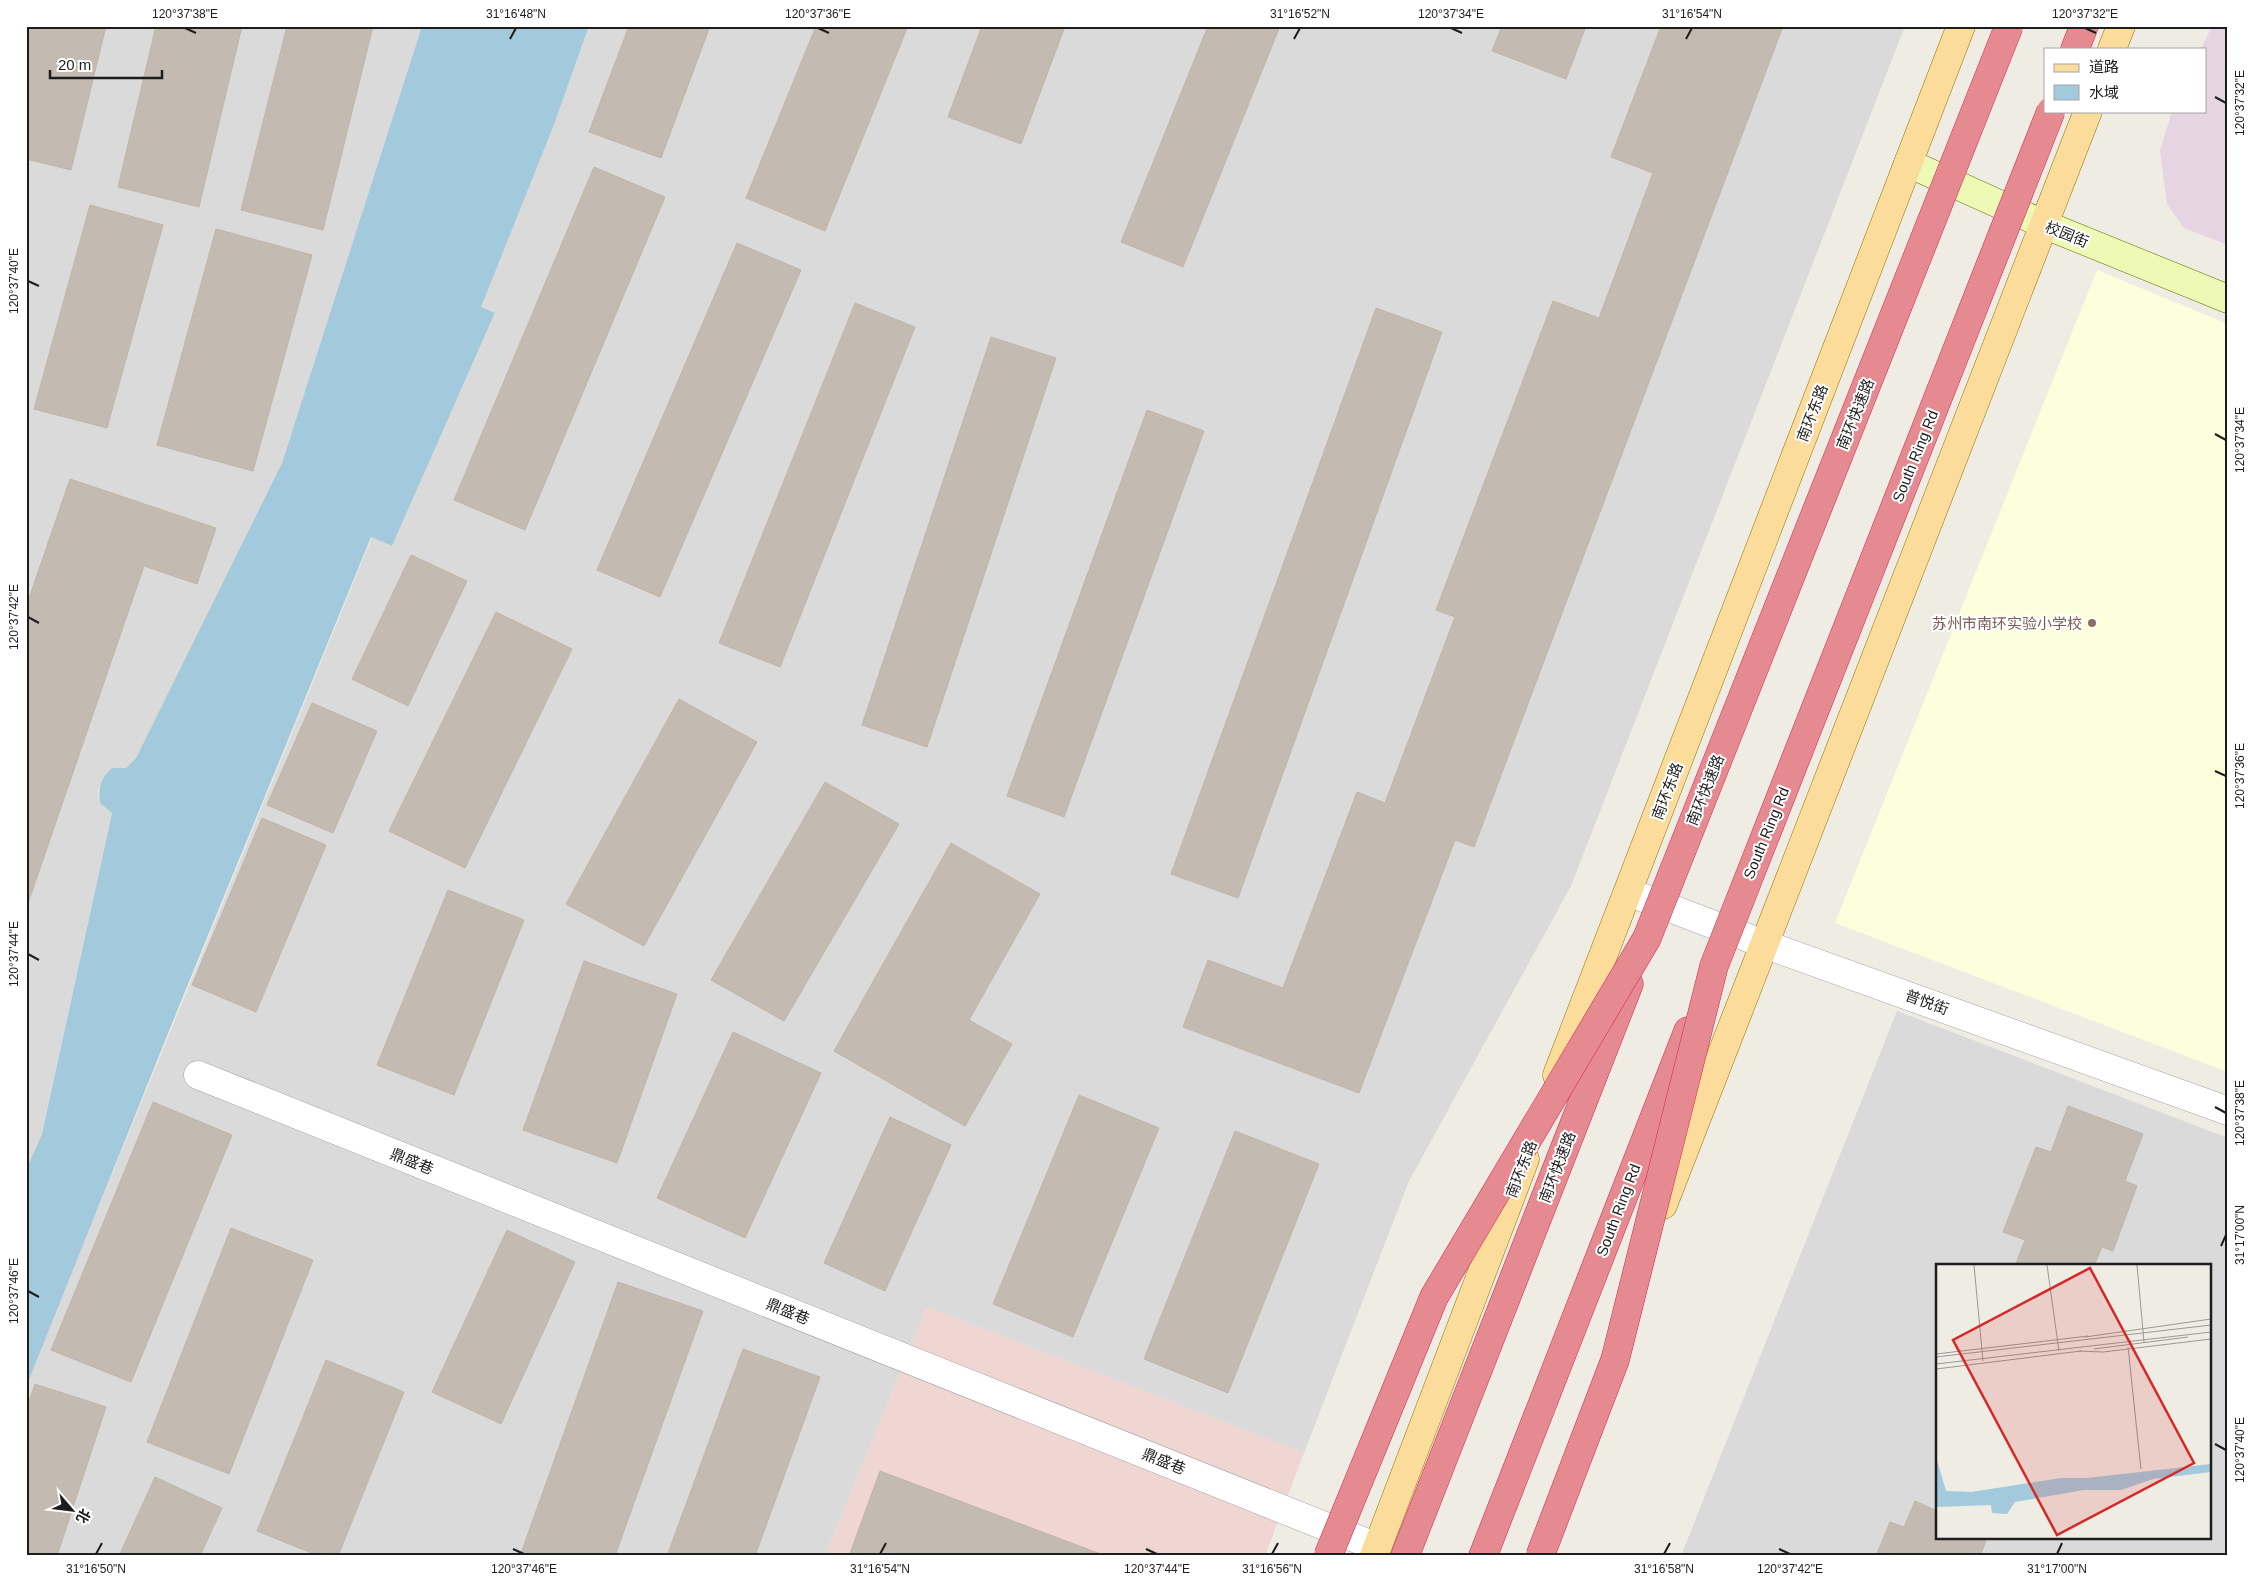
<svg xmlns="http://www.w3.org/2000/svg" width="2254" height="1582" font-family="Arial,'Noto Sans SC',sans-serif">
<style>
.residential{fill:#dbdada;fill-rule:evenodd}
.commercial{fill:#efd6d2}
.industrial{fill:#e7d4e2}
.education{fill:#fbffdb}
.water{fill:#a3c9dc}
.building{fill:#c3bbb2;stroke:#c0b4a5}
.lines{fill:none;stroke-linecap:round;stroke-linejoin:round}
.street-casing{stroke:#a4a4a4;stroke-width:29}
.secondary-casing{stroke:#5a7205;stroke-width:29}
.primary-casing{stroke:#957401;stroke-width:29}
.highway-casing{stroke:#d7254e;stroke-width:29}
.street{stroke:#fff;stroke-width:28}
.secondary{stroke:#eef9b6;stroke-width:28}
.primary{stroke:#fbdc9b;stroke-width:28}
.highway{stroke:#e68a91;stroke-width:28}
.highway-bridge-casing{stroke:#d7254e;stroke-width:29;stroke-linecap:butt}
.highway-bridge{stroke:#e68a91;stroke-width:28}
.ticks{fill:none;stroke:#1d1d1d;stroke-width:2}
.education-dot{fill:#8d6e63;stroke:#fff;stroke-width:2}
.labels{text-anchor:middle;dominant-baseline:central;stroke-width:4;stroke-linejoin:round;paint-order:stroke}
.street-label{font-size:15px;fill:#1d1d1d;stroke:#fff}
.education-label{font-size:15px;fill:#785e54;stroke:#fff;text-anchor:end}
.inset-road{fill:none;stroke:#9a9994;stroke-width:1}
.view{fill:#d62828;fill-opacity:0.15;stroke:#d62828;stroke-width:2.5}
.inset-edge{fill:none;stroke:#1d1d1d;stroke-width:2.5}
.neatline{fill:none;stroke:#1d1d1d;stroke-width:2}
.ticks-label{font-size:12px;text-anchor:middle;fill:#1d1d1d}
</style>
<rect width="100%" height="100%" fill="#eeece3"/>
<g class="residential">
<path d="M26,26h396l-140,437 -146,295 -10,10 -23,9 -5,13 2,13 12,9 -70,322 -16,36z"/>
<path d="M589,26h1316l-334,860 -162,295 -105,272 -377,-146 -102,249h-799v-169l7,-19 339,-831 20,9 103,-232 -15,-7 75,-185z"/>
<path d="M1897,1011l331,127v418h-547zM1938,1266h272v272h-272z"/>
</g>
<path class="commercial" d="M927,1307l377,146 -39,103h-440z"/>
<path class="industrial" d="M2212,26h16v219l-44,-17 -17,-24 -7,-53 12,-40h33v-62h-4z"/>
<path class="education" d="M2097,270l131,54v748l-393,-149z"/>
<path class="water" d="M422,26h167l-34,96 -74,185 14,6 -103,233 -21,-9 -196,479 -149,371v-217l16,-36 70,-321 -12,-10c-2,-16 0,-24 12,-35h14l10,-10 146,-295z"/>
<g class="building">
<path d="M26,26h80l-35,144 -45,-11z"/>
<path d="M156,26h86l-43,181 -81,-20z"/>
<path d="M287,26h86l-50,204 -82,-20z"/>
<path d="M629,26h81l-49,132 -72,-26z"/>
<path d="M816,26h92l-83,205 -79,-33z"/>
<path d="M982,26h83l-44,118 -73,-27z"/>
<path d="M1208,26h72l-97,241 -62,-25z"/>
<path d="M1502,26h84l-20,53 -74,-28z"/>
<path d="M1661,26h122l-309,821 -19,-7 -96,253 -176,-66 25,-67 75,28 74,-196 28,11 70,-186 -19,-7 117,-309 46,17 54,-145 -42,-16z"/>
<path d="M594,167l71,30 -140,333 -71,-30z"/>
<path d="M90,205l73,20 -56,203 -73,-19z"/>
<path d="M216,229l96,26 -59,216 -96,-26z"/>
<path d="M737,243l64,27 -141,327 -63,-27z"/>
<path d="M855,303l60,24 -135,340 -61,-24z"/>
<path d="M1376,308l66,24 -204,566 -67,-24z"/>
<path d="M991,337l65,21 -129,389 -65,-22z"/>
<path d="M1147,410l57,21 -140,386 -57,-21z"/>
<path d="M70,479l146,49 -19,56 -53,-18 -118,343v-302z"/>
<path d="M411,555l56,26 -59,125 -56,-27z"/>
<path d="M496,612l76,37 -107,219 -76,-37z"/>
<path d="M679,699l78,43 -113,204 -78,-42z"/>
<path d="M312,703l65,28 -44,102 -66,-28z"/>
<path d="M825,782l74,42 -115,197 -73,-41z"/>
<path d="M262,818l64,27 -70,167 -64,-27z"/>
<path d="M951,843l89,51 -71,126 43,24 -47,82 -131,-75z"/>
<path d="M448,890l76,30 -70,175 -77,-30z"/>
<path d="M584,961l93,33 -60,169 -94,-33z"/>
<path d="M733,1032l88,41 -76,165 -88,-40z"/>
<path d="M1079,1095l80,33 -86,209 -80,-33z"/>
<path d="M153,1102l79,33 -101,247 -80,-32z"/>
<path d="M2068,1106l75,28 -18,47 12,5 -24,65 -11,-4 -8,19h-79l10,-26 -22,-8 33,-85 15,5z"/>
<path d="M890,1117l61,28 -66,146 -61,-28z"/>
<path d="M1235,1131l84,33 -91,229 -84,-34z"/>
<path d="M231,1228l82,32 -84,214 -82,-32z"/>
<path d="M507,1230l68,32 -74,162 -69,-32z"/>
<path d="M618,1282l85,29 -88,245h-95z"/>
<path d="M743,1349l77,28 -65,179h-88z"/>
<path d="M326,1360l78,32 -66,164h-19l-62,-25z"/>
<path d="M35,1384l71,23 -49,149h-31v-146z"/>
<path d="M880,1471l226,85h-257z"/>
<path d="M155,1477l67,31 -22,48h-81z"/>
<path d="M1915,1501l22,10 1,-2v29h49l-7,18h-104l14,-34 14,5z"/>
</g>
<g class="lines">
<defs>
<g id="street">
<path d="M1628,892l136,52 464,167"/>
<path d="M198,1075l1179,472"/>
</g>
<path id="secondary" d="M1908,163l135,61 185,75"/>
<g id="primary">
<path d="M2112,49l9,-23"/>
<path d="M1557,1075l404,-1049"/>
<path d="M1663,1205l425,-1094"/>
<path d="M1374,1556l151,-397"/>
</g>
<g id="highway">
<path d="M2075,49l9,-23"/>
<path d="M1405,1556l224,-572"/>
<path d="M1483,1556l205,-525"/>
</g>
</defs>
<use href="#street" class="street-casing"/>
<use href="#secondary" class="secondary-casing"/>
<use href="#primary" class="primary-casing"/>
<use href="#highway" class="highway-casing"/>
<use href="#street" class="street"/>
<use href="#secondary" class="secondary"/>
<use href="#primary" class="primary"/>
<use href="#highway" class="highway"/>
<defs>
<g id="highway-bridge">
<path d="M1328,1556l106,-259 213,-359 362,-912"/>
<path d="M1540,1556l75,-196 99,-394 337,-855"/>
</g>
</defs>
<use href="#highway-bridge" class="highway-bridge-casing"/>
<use href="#highway-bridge" class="highway-bridge"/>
</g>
<path class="ticks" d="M185,28l11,5M818,28l11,5M1451,28l11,5M2085,28l11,5M510,39l6,-11M1294,39l6,-11M1686,39l6,-11M2215,97l11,6M28,281l11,5M2215,434l11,6M28,617l11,6M2215,771l11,5M28,954l11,6M2215,1107l11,6M2221,1246l5,-11M28,1291l11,6M2215,1444l11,6M513,1549l11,5M1146,1549l11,5M1779,1549l11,5M96,1554l6,-11M880,1554l6,-11M1272,1554l6,-11M1664,1554l6,-11M2057,1554l5,-11"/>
<circle class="education-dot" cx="2092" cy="623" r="5"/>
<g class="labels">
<g class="street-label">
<text transform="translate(2067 234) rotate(22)">校园街</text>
<text transform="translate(1812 413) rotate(-69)">南环东路</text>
<text transform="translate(1855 414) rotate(-68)">南环快速路</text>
<text transform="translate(1915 456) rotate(-68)">South Ring Rd</text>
<text transform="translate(1705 790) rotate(-68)">南环快速路</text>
<text transform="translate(1667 791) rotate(-69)">南环东路</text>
<text transform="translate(1766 833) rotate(-68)">South Ring Rd</text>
<text transform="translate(1927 1002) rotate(20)">普悦街</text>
<text transform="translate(412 1161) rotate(22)">鼎盛巷</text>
<text transform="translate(1557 1167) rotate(-69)">南环快速路</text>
<text transform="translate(1521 1169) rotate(-69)">南环东路</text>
<text transform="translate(1618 1210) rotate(-69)">South Ring Rd</text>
<text transform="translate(788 1311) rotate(22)">鼎盛巷</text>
<text transform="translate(1164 1461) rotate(22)">鼎盛巷</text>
</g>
<g class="education-label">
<text x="2082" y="623">苏州市南环实验小学校</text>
</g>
</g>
<g transform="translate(1936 1264)">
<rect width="275" height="275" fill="#eeece3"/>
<path d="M0,193l10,34 25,1 90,-14h26l124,-14v8l-58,7 -32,11h-37l-69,12 -8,12 -15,-1 -1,-8 -55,2z" fill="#a3c9dc"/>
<path class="inset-road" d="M38,1l9,96M111,1l12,86M201,1l7,77M149,73l126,-18M192,83l13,122M158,85l94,-12M143,87l24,1 108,-13M0,90l152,-18M0,93l275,-32M0,100l275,-32M0,105l145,-18"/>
<path class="view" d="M154,4l104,195 -137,72 -104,-195z"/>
<rect width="275" height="275" class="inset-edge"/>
</g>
<rect width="2254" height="1582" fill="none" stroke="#ffffff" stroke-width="55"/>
<rect x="2044" y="48" width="162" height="65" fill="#ffffff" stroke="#a5a5a5"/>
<rect x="2054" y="64" width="25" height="8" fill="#fbdc9b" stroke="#a5a5a5"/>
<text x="2089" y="72" font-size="15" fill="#1d1d1d">道路</text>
<rect x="2054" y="85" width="25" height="15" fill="#a3c9dc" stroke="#a5a5a5"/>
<text x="2089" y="98" font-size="15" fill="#1d1d1d">水域</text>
<g transform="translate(72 1510) rotate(118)" stroke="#ffffff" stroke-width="4" paint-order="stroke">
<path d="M0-4L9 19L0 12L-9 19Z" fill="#1d1d1d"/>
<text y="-8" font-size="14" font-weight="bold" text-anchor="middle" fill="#1d1d1d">北</text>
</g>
<path d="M50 70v8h112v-8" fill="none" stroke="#1d1d1d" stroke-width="2.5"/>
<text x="58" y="70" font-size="15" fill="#1d1d1d" stroke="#ffffff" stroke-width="4" paint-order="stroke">20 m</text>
<rect x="28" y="28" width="2198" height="1526" class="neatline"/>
<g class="ticks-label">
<text x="185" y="18">120°37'38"E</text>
<text x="516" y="18">31°16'48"N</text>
<text x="818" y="18">120°37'36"E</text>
<text x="1300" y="18">31°16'52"N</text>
<text x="1451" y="18">120°37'34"E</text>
<text x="1692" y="18">31°16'54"N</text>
<text x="2085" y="18">120°37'32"E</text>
<text transform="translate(2240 103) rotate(-90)" y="4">120°37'32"E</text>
<text transform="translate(14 281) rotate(-90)" y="4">120°37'40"E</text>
<text transform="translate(2240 440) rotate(-90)" y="4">120°37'34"E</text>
<text transform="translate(14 617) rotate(-90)" y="4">120°37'42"E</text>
<text transform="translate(2240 776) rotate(-90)" y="4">120°37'36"E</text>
<text transform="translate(14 954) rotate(-90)" y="4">120°37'44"E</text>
<text transform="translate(2240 1113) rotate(-90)" y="4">120°37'38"E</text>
<text transform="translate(2240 1235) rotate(-90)" y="4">31°17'00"N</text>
<text transform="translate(14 1291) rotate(-90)" y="4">120°37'46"E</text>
<text transform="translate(2240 1450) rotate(-90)" y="4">120°37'40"E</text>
<text x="96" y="1573">31°16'50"N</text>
<text x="524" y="1573">120°37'46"E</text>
<text x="880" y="1573">31°16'54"N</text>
<text x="1157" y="1573">120°37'44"E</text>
<text x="1272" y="1573">31°16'56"N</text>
<text x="1664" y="1573">31°16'58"N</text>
<text x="1790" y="1573">120°37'42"E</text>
<text x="2057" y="1573">31°17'00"N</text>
</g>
</svg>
